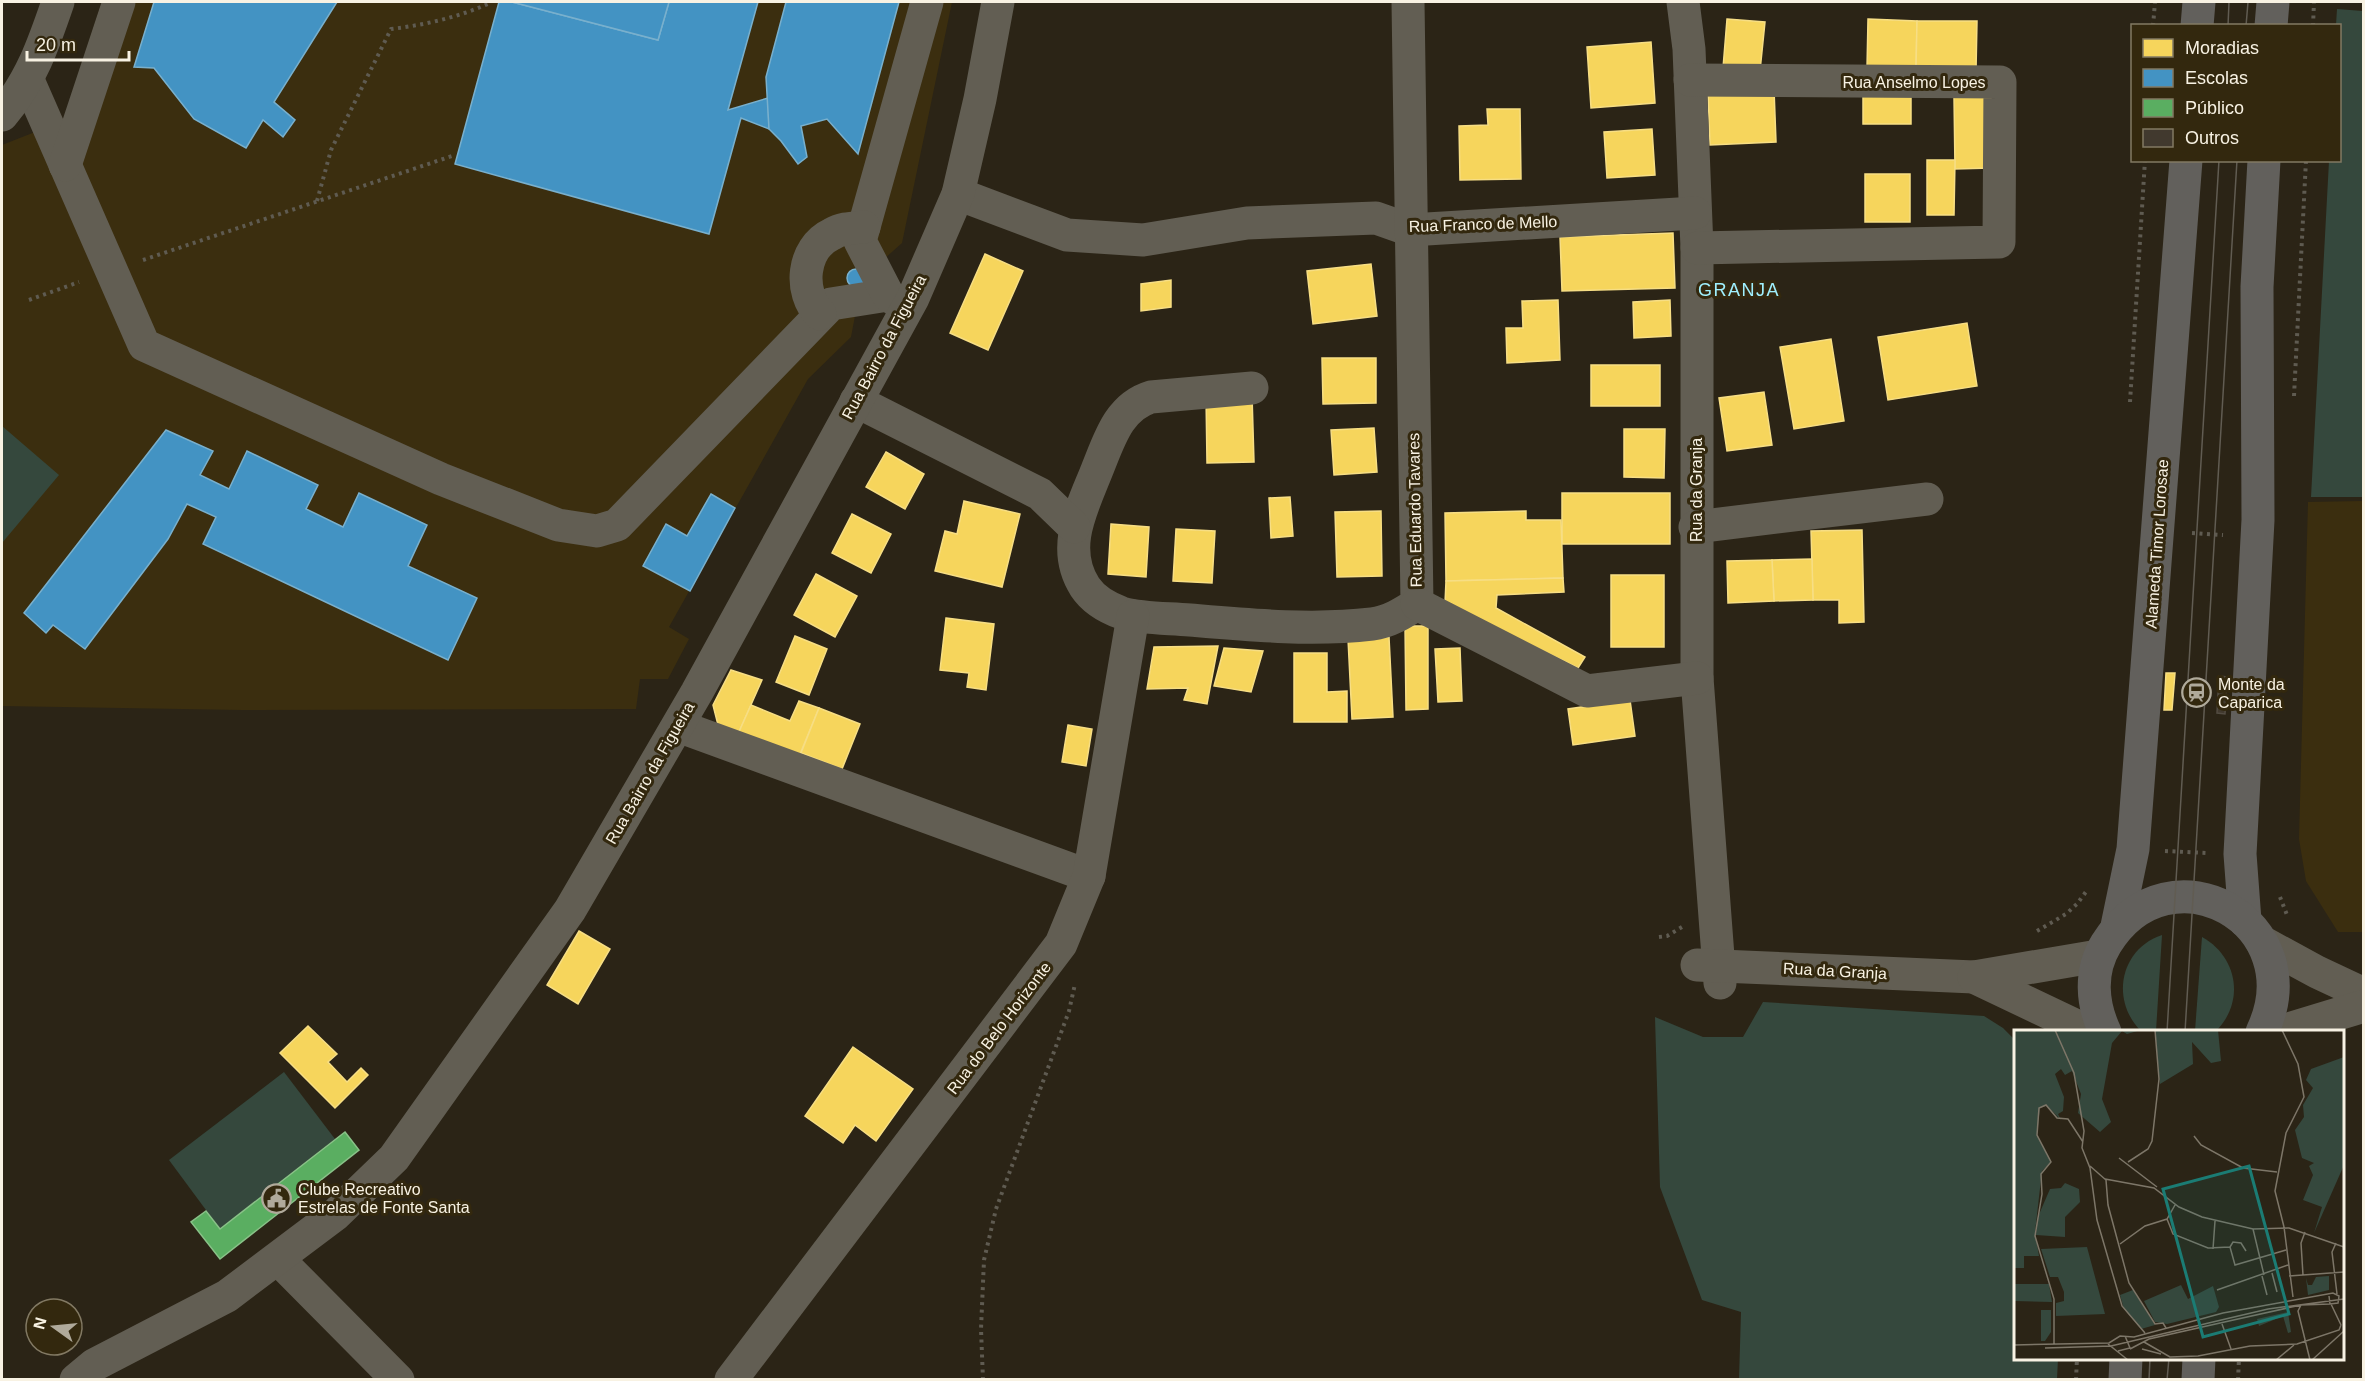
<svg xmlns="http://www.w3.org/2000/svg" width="2365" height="1381" font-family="Helvetica,sans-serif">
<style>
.built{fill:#3b2e0f}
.green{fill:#35483d}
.homes{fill:#f6d55c;stroke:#f7de84;stroke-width:1.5}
.schools{fill:#4393c3;stroke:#79b0cd;stroke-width:1.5}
.public{fill:#5aae61;stroke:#89c288;stroke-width:1.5}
.building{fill:#41392e;stroke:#534c42;stroke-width:1.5}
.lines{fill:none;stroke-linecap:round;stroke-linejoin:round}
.path{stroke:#5f5b51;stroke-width:4;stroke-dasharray:3 4.5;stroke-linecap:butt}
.minor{stroke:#625e53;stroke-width:33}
.major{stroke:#62605c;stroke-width:33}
.tram{stroke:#615c52;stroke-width:1.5}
.labels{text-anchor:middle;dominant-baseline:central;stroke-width:6;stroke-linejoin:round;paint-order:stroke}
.street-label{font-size:16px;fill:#f8f2e3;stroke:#33280e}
.poi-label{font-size:16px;fill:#f8f2e3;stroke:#33280e;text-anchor:start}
.neighbourhood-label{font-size:18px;letter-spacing:1.5px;fill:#a0f0fd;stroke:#33280e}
.inset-road{fill:none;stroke:#7d7668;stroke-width:1.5}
.view{fill:#1b7c74;fill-opacity:0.15;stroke:#1b7c74;stroke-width:3}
.inset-edge{fill:none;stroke:#f8f2e3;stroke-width:3}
</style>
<rect width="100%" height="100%" fill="#2b2416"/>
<g class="built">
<path d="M102,2h850l-50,241 -28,25 -16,32 -7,37 -43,42 -139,248 20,12 -21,40h-28l-4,30 -395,1 -239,-4v-561l61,-24z"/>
<path d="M2363,501v431h-25l-32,-51 -7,-42 9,-337z"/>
</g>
<g class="green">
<path d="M2337,9l26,2v486h-52l18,-336 11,-1v-134l-4,-1z"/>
<path d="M2,426l57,49 -57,68z"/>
<path d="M2162,935l-6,96h-15c-31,-31 -21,-82 21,-96z"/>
<path d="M2202,937c36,20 43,65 14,94h-21z"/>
<path d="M1763,1002l221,14 19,12 12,12 1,318 42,1 -1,20h-318l2,-67 -39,-12 -42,-113 -5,-170 48,20h40z"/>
<path d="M284,1072l51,67 -115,90 -51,-69z"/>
</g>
<g class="homes">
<path d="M1727,19l38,3 -5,49 -37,-3z"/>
<path d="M1868,19l49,2 -1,48 -49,-1z"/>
<path d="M1917,21h60l-1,50 -60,-2z"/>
<path d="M1651,42l4,61 -64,5 -4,-61z"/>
<path d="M1774,89l2,53 -66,3 -2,-53z"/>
<rect x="1863" y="96" width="48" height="28"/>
<path d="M1954,97h37v71l-36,1z"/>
<path d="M1487,109h33l1,70 -61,1 -1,-54 29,-1z"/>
<path d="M1652,129l3,46 -48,3 -3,-46z"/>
<path d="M1927,160h28l-1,55h-27z"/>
<rect x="1865" y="174" width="45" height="48"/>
<path d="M1673,233l2,55 -113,3 -2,-54z"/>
<path d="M985,254l38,17 -35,79 -38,-17z"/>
<path d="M1371,264l6,52 -64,8 -6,-53z"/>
<path d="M1171,280v27l-30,4v-27z"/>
<path d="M1558,300l2,60 -53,3 -1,-35h17l-1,-27z"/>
<path d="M1670,300l1,36 -37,2 -1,-36z"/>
<path d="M1967,323l10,63 -89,14 -10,-63z"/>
<path d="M1831,339l13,82 -50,8 -14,-82z"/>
<path d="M1322,358h54v45l-53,1z"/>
<rect x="1591" y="365" width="69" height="41"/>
<path d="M1764,392l8,53 -45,6 -8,-53z"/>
<path d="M1252,395l2,67 -47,1 -1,-66z"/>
<path d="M1374,428l3,44 -43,3 -3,-45z"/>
<path d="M1624,429h41l-1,49 -40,-1z"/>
<path d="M886,452l38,22 -19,35 -39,-22z"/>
<rect x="1562" y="493" width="108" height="51"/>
<path d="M1290,497l3,39 -22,2 -2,-40z"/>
<path d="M964,501l56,13 -18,73 -67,-16 10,-40 12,3z"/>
<path d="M1381,511l1,65 -45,1 -2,-65z"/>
<path d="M1526,511v9h35l2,58 -117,3 -1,-68z"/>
<path d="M852,514l39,20 -20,39 -39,-20z"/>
<path d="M1111,524l38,3 -3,50 -38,-3z"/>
<path d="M1176,529l39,2 -3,52 -39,-2z"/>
<path d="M1862,530l2,92 -25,1v-23h-26l-2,-69z"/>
<path d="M1812,559l1,41 -39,1 -2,-41z"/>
<path d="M1772,560l2,41 -46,2 -1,-42z"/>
<path d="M816,574l41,22 -22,41 -41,-22z"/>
<rect x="1611" y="575" width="53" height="72"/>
<path d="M1563,578l1,14 -67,3 -1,13 89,49 -7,11 -133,-65 1,-22z"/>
<path d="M946,618l48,6 -8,66 -19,-3 2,-14 -29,-3z"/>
<path d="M1405,626h23v83l-22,1z"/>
<path d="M795,636l32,13 -18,46 -33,-13z"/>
<path d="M1389,637l4,80 -41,2 -4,-80z"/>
<path d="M1218,646l-11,58 -23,-4 4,-12 -41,1 7,-42z"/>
<path d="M1224,648l39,3 -12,41 -37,-6z"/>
<path d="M1460,648l2,53 -24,1 -3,-53z"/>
<path d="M1294,653h33v39l20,-1v31h-53z"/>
<path d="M731,670l31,10 -24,54 -20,-9 -5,-20z"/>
<path d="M2166,673h9l-3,37h-8z"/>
<path d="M1630,700l5,36 -62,9 -5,-36z"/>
<path d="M799,701l20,7 -21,51 -60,-25 13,-29 39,16z"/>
<path d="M819,708l41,16 -18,45 -41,-16z"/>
<path d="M1068,725l24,4 -6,37 -24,-4z"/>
<path d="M579,931l31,18 -32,55 -31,-19z"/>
<path d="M308,1026l29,28 -9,8 19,20 14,-14 7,7 -33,33 -55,-55z"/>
<path d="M853,1047l60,42 -37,52 -21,-16 -12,18 -38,-27z"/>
</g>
<g class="schools">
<path d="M154,2h183l-63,100 21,18 -12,17 -20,-17 -17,28 -52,-29 -40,-51 -20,-1z"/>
<path d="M499,2h13l146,38 11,-38h89l-30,108 40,-12 1,31 -28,-11 -32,116 -254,-70z"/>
<path d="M512,2h157l-11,38z"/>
<path d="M786,2h113l-41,152 -31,-35 -26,7 6,31 -9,7 -17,-23 -12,-12 -3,-52z"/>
<circle cx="856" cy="278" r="9"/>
<path d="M166,430l47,21 -13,24 29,14 18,-38 71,34 -12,24 37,18 16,-34 68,32 -19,41 69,32 -29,62 -245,-116 13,-27 -29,-13 -19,35 -83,110 -32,-24 -7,8 -22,-20z"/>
<path d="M711,494l24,14 -45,83 -47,-25 23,-42 21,12z"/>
</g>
<path class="public" d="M345,1132l14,18 -139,109 -29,-37 15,-11 14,18z"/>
<path class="building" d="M2219,676l8,1 -2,37 -8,-1z"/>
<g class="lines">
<g class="path">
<path d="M2153,26l2,-24"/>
<path d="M2313,26l1,-24"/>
<path d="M317,201l14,-51 60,-121c34,-4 68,-12 99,-26"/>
<path d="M143,260l309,-104"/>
<path d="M29,300l50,-18"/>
<path d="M2294,396l12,-236"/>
<path d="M2130,402l15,-242"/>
<path d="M2192,533l31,2"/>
<path d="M2165,851l41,2"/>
<path d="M2280,897l7,18"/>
<path d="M2037,931l29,-17 11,-10 11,-15"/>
<path d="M1659,937l8,-1 15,-9"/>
<path d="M983,1380l-2,-51 3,-69 12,-51 73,-198 6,-27"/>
<path d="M2076,1380l1,-22"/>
<path d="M2238,1380l1,-22"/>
</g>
<g class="minor">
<path d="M1683,2l6,47 8,199v430l23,305"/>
<path d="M28,80l116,265 297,134 117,46 39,6 20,-6 214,-221 57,-9"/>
<path d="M1690,80l310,2 -1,160 -302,6"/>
<path d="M2,115c29,-34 42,-72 56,-113"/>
<path d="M65,165l54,-163"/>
<path d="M958,194l109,41 76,5 104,-17 129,-5 34,12 285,-17"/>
<path d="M906,307l-18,-12 -28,-54 67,-239"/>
<path d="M820,314c-22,-22 -18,-66 12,-80 10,-6 20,-6 32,-7"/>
<path d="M1252,388l-101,9c-33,10 -42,44 -54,73 -15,38 -37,78 -12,117 8,12 23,21 37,26 21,6 46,5 68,7 59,5 122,11 182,4 17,-2 31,-11 45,-20l-9,-602"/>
<path d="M856,401l184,93 34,33"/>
<path d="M1695,527l232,-28"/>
<path d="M1417,604l170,87 110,-13"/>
<path d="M678,726l411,150"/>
<path d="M2262,942l55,30 47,22"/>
<path d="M1697,965l277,12"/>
<path d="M2089,1032l-115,-55 124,-21"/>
<path d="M2279,1032l85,-26"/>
<path d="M278,1259l120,121"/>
<path d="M76,1380l18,-15 133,-69 109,-82 58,-56 176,-248 127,-218 216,-394 45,-104 22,-95 18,-97"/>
<path d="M731,1380l330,-436 28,-68 44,-260"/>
</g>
<g class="major">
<path d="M2197,26l2,-24"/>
<path d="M2271,26l2,-24"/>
<path d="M2245,921l-5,-67 18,-334 -1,-233 7,-127"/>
<path d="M2117,926l16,-77 53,-689"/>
<path d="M2105,1032c-13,-28 -16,-60 1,-88 64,-103 208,-21 156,88"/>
<path d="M2125,1380l1,-22"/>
<path d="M2198,1380l1,-22"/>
</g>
<g class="tram">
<path d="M2228,26l1,-24"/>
<path d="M2246,26l2,-24"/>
<path d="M2167,1032l52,-872"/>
<path d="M2185,1032l52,-872"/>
<path d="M2149,1380l1,-22"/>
<path d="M2167,1380l2,-22"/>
</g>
</g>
<defs>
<symbol id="station-ring" viewBox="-11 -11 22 22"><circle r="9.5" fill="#33280e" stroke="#b0aa9b" stroke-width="1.5"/><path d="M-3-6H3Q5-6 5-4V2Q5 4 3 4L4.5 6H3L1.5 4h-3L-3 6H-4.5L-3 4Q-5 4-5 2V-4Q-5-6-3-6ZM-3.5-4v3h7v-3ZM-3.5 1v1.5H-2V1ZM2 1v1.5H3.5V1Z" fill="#b0aa9b"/></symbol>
<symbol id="civic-ring" viewBox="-11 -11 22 22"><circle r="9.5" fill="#33280e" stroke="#b0aa9b" stroke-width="1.5"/><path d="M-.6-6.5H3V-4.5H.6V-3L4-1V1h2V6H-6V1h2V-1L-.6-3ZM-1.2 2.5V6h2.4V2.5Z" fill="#b0aa9b"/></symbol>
</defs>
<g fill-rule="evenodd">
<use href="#station-ring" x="2180" y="676" width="33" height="33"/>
<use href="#civic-ring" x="260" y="1182" width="33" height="33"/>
</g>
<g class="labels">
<g class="street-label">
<text x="1914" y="82">Rua Anselmo Lopes</text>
<text transform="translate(1483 224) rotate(-2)">Rua Franco de Mello</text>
<text transform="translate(884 347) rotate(-62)">Rua Bairro da Figueira</text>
<text transform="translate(1696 490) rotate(-90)">Rua da Granja</text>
<text transform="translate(1415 510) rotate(-91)">Rua Eduardo Tavares</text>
<text transform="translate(2157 544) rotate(-86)">Alameda Timor Lorosae</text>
<text transform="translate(650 773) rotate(-60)">Rua Bairro da Figueira</text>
<text transform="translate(1835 971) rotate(3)">Rua da Granja</text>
<text transform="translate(999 1028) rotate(-53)">Rua do Belo Horizonte</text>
</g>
<g class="poi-label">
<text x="2218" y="684">Monte da<tspan x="2218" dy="18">Caparica</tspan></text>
<text x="298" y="1189">Clube Recreativo<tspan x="298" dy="18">Estrelas de Fonte Santa</tspan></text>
</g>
<g class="neighbourhood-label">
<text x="1739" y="290">GRANJA</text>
</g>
</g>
<g transform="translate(2014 1030)">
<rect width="330" height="330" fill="#2b2416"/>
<path d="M0,0h127l-14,4 -5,-3 -10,12 -10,56 9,23 -11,10 -22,-19 3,-19 -9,-23 -7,4 -4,-6 -6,5 9,23 -1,14 -5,3 3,6 -14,-14 -7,1 -3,28 14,27 -9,9 -7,61 4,24h-15v12h-10zM141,0h63l3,31 -10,2 -19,-21 1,22 -33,20zM330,27v108l-30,68 8,-26 -19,-7 10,-25 -4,-9 5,-3 -12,-5 -7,-28 9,-13 -1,-12 10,-17 -7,-8 5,-11zM51,153l14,6 1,13 -15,15v20l-29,-2 1,-16 13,-30 11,-1zM73,217l18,67 -49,2v-13l8,-2v-9l-6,-15h-8l-9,-28zM315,246v14l-21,5 -2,-17 2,7h4l4,-8zM0,254h35l3,18 -38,-1zM167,255l7,14 25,-13 6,21 -3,5 -49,12 -12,-2 -11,-21zM119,260l22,35 -14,4 -17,-20 -4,-14zM27,280h10v22l-6,9h-4zM274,282l3,20 -3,1 -5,-17 -24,10 -2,-7z" fill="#35483d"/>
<path class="inset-road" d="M41,0l19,43 10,58 -2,17 8,20 7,52 25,86 23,27M268,0l16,34 6,33 -18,36 -11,58 9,36 9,70M180,106l7,9 42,23 34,4M105,128l38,29M114,132l20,-13 4,-8 7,-62 -4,-49M76,136l16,14 2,25 21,78 26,41 8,-1 3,5M91,149l49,9 25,19 23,10 51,12 36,-1 55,19M153,189l6,15 35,14 22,-1M239,199l11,46M322,213l-4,9 5,42M106,214l25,-18 22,-7 8,-14M216,217l5,18 51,-15M216,217l3,-5 8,1 5,8M199,219l2,-28M258,243l5,19M289,245l-2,-32 4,-11M248,246l5,19M275,246l55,-4M203,260l71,-25M317,274l10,21M287,275l-3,6 12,49M215,291l72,-16 29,-1M208,294l9,25M130,312l26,15 28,-1 52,-10 47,-2 42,-14 2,-5M40,314v-45l-19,-63 7,-42 -1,-20 10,-12 -14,-27 2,-27 7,-3 11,13 11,1 15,23M94,314l20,16M0,315l95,-2 11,-7 14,1 89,-24 110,-20 6,3 -1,7 -8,1 -1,-8M31,318l66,-2 157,-37 76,-10M116,319l19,-10 80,-18M128,319l19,5M104,321l12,-3 -5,-12M262,330l18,-15M298,330l32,-29"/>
<path class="view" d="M235,136l40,148 -86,23 -40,-148z"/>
<rect width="330" height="330" class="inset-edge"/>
</g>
<rect width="2365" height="1381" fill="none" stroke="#f8f2e3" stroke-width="6"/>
<rect x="2131" y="24" width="210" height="138" fill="#33280e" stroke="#827963" stroke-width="1.5"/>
<rect x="2143" y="39" width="30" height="18" fill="#f6d55c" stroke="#827963" stroke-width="1.5"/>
<text x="2185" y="54" font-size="18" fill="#f8f2e3">Moradias</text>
<rect x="2143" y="69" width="30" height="18" fill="#4393c3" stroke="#827963" stroke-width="1.5"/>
<text x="2185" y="84" font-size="18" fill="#f8f2e3">Escolas</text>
<rect x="2143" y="99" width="30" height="18" fill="#5aae61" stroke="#827963" stroke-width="1.5"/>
<text x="2185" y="114" font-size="18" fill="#f8f2e3">Público</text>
<rect x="2143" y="129" width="30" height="18" fill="#41392e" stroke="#827963" stroke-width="1.5"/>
<text x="2185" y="144" font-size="18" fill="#f8f2e3">Outros</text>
<g transform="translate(54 1327) rotate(285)"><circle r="28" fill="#33280e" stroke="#827963" stroke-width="1.5"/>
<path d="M0-4.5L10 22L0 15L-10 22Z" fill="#b0aa9b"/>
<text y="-9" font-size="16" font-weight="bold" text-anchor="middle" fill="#f8f2e3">N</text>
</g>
<path d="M27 51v9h102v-9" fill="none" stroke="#f8f2e3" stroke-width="3"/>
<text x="36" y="51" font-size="18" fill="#f8f2e3" stroke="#33280e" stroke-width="4.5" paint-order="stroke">20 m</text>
</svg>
